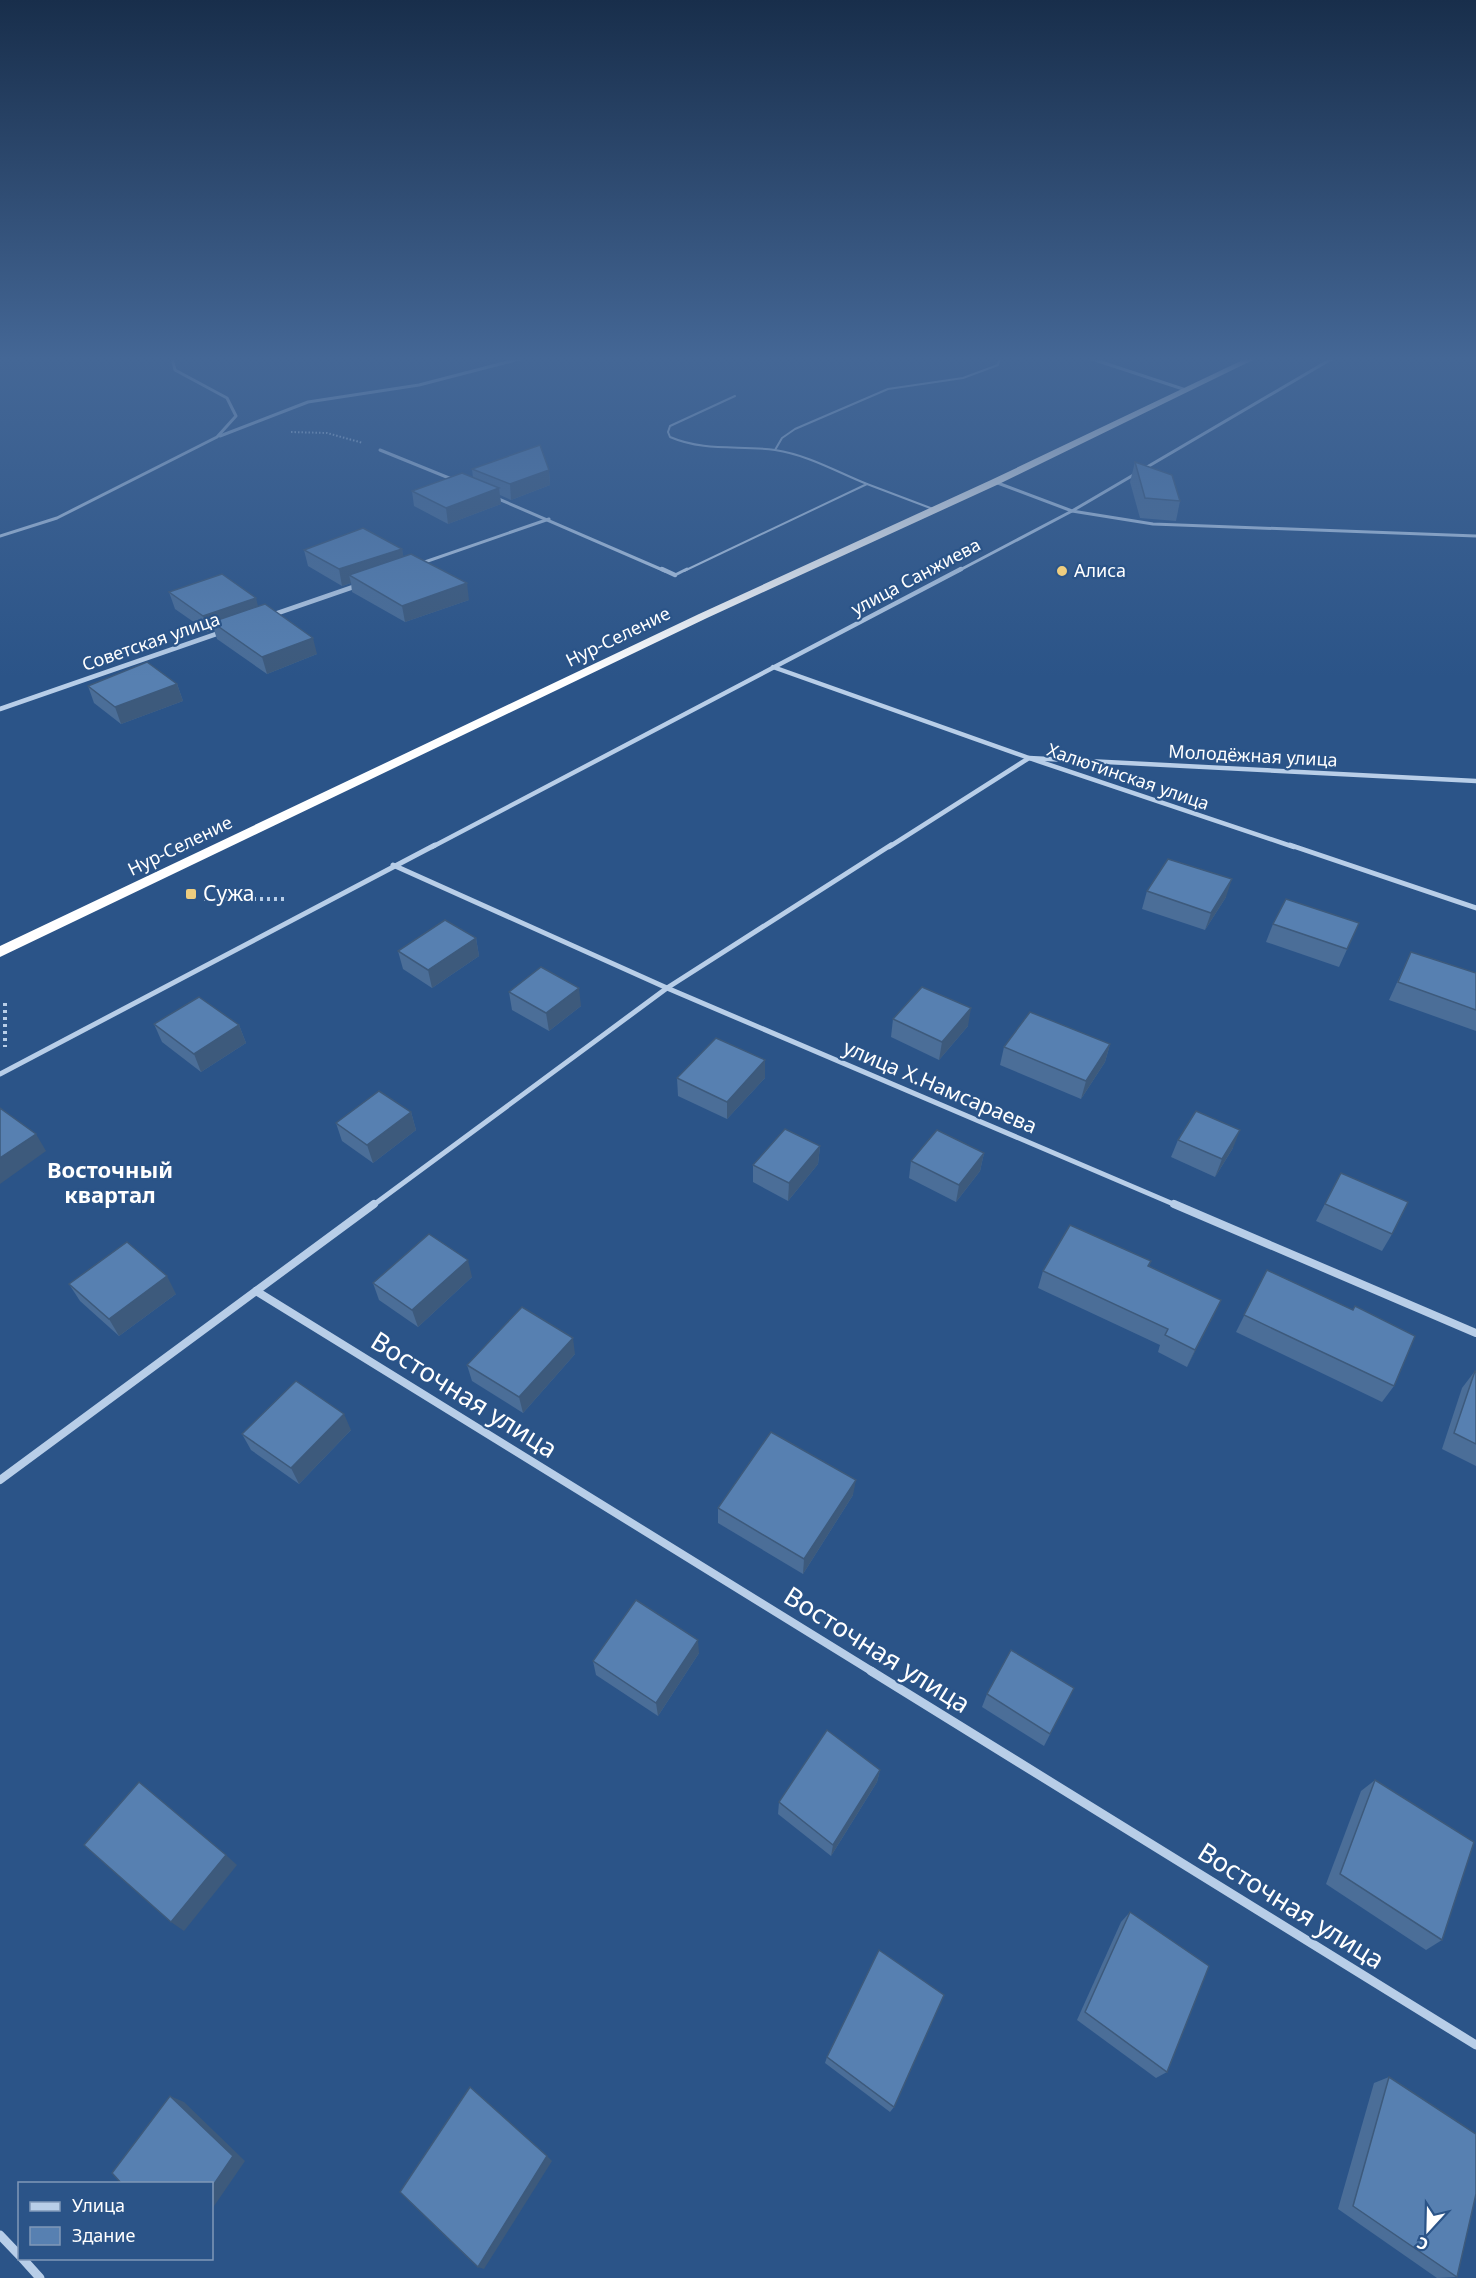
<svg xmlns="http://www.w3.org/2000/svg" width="1476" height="2278" font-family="'Noto Sans',sans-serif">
  <rect width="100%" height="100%" fill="#2b5488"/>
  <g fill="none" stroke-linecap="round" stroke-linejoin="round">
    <polyline stroke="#b8cee8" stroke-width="2" stroke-dasharray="1.5 2" stroke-linecap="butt" points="291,432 327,433 363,443"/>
    <g stroke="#b8cee8" stroke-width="4" stroke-dasharray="3 4" stroke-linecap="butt">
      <polyline points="204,899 284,899"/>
      <polyline points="5,1003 5,1047"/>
    </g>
    <g stroke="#b8cee8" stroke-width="2">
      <polyline points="775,450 782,438 795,429 888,389 963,378 998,365 1000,358"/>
      <polyline points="867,484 933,509"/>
      <path d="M684 571 867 484C837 472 808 455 775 450 739 445 705 452 670 437L668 432 670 426 735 396"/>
    </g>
    <polyline stroke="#b8cee8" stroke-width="3" points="675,575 687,569"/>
    <g stroke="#b8cee8" stroke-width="3">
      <polyline points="1089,358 1186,390"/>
      <polyline points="220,436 308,402 419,385 523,358"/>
      <polyline points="380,450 454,480"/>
      <polyline points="995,482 1072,511 1153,524 1476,536"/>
      <polyline points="494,497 665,571"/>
      <polyline points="0,536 57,518 217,437 236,416 227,398 175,370 172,358"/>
      <polyline points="419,564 549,519"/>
      <polyline points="958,571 1072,511 1333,358"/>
    </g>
    <g stroke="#b8cee8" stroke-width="4.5">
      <polyline points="662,569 675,575"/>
      <polyline points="272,615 359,585"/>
      <polyline points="773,667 1029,758 1294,847"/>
      <polyline points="0,709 222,632"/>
      <polyline points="432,847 961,569"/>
      <polyline points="889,847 1029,758 1476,781"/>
    </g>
    <g stroke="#b8cee8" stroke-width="5">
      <polyline points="1290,845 1476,908"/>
      <polyline points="393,865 667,988 1178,1206"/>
      <polyline points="0,1074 435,845"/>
      <polyline points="372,1206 667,988 891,845"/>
    </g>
    <g stroke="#b8cee8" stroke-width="8">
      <polyline points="1174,1204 1476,1333"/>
      <polyline points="256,1291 873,1672"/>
      <polyline points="0,1480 374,1204"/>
    </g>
    <g stroke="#b8cee8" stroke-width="9">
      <polyline points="871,1671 1476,2045"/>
      <polyline points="0,2235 20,2256"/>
      <polyline points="22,2258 40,2278"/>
    </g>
    <polygon fill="#fff" fill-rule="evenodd" points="1247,358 1257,358 999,484 707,618 0,957 0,946 699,614 991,480"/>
  </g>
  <g fill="#4b6e98">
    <polygon points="1135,462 1180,501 1176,521 1140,518 1130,482"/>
    <polygon points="472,469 549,470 550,485 511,500 500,495 501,504 448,524 414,506 412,491 473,478"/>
    <polygon points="402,549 403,557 469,600 405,622 352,592 351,583 342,586 308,566 304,550"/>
    <polygon points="169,592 258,606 317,654 267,674 217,639 214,630 208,632 175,609"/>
    <polygon points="177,684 183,701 121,724 94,703 88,686"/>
    <polygon points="1147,891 1226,897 1205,930 1142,909"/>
    <polygon points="1359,923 1339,967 1266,942 1273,924"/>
    <polygon points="476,938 479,956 432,988 403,969 398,951"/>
    <polygon points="1411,952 1476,973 1476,1031 1389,1000"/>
    <polygon points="509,992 581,1006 549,1031 512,1010"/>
    <polygon points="893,1019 968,1026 939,1060 891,1037"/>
    <polygon points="154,1024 239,1025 246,1043 201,1072 162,1042"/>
    <polygon points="1110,1044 1105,1062 1081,1099 1000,1065 1004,1047"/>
    <polygon points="677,1078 765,1078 727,1119 678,1096"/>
    <polygon points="411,1112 416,1130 373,1163 342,1141 336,1123"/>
    <polygon points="1178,1140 1233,1148 1215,1177 1171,1157"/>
    <polygon points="820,1146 818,1164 788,1201 753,1182 753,1165"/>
    <polygon points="984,1153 980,1171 956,1202 909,1178 911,1161"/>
    <polygon points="1341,1173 1392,1234 1382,1251 1316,1221"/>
    <polygon points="1151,1261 1149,1266 1221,1300 1187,1367 1158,1352 1160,1345 1038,1288 1043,1271"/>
    <polygon points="1267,1270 1394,1386 1382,1402 1236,1332"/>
    <polygon points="472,1277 418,1327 379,1300 373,1283"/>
    <polygon points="69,1284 176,1294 119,1336 80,1301"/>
    <polygon points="575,1354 523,1413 472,1381 467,1365"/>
    <polygon points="1475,1371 1476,1372 1476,1466 1442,1449 1462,1388"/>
    <polygon points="351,1430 299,1484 251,1450 242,1434"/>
    <polygon points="853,1495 803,1574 718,1523 718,1508"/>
    <polygon points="699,1653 658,1716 596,1675 593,1661"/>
    <polygon points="1074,1688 1044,1746 982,1707 987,1694"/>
    <polygon points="880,1770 877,1782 831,1856 778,1814 779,1802"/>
    <polygon points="1375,1780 1442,1940 1426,1950 1326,1884 1361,1791"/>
    <polygon points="1130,1912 1167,2072 1156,2078 1077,2020 1121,1922"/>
    <polygon points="827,2057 894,2107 890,2112 825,2063"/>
    <polygon points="1389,2077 1457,2277 1437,2278 1338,2209 1374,2083"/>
  </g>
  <g fill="#3d5a7c">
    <polygon points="549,470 550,485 511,500 510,484"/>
    <polygon points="499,488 501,504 448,524 446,508"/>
    <polygon points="402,549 405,565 349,575 351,583 342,586 339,569"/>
    <polygon points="467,583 469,600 405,622 402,606"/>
    <polygon points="256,598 260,614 212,622 214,630 208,632 203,616"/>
    <polygon points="313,638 317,654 267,674 262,657"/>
    <polygon points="177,684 183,701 121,724 115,707"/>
    <polygon points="1232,879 1226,897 1205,930 1211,913"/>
    <polygon points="476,938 479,956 432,988 428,970"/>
    <polygon points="579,988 581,1006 549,1031 546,1013"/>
    <polygon points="971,1008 968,1026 939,1060 942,1042"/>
    <polygon points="239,1025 246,1043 201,1072 194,1054"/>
    <polygon points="1110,1044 1105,1062 1081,1099 1086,1081"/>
    <polygon points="765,1060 765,1078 727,1119 727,1102"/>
    <polygon points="411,1112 416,1130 373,1163 367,1145"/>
    <polygon points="1240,1130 1233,1148 1215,1177 1222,1159"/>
    <polygon points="36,1134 46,1151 0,1184 0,1158"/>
    <polygon points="820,1146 818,1164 788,1201 789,1183"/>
    <polygon points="984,1153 980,1171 956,1202 959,1185"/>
    <polygon points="468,1260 472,1277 418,1327 412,1310"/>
    <polygon points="167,1276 176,1294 119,1336 109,1319"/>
    <polygon points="1221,1300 1213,1317 1187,1367 1195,1350"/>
    <polygon points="573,1338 575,1354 523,1413 519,1397"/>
    <polygon points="344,1414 351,1430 299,1484 291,1468"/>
    <polygon points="856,1480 853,1495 803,1574 804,1559"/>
    <polygon points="698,1640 699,1653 658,1716 656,1703"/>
    <polygon points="880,1770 877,1782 831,1856 833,1845"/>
    <polygon points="226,1855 237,1865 184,1931 171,1922"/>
    <polygon points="170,2096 184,2102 245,2161 212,2209 212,2187"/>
    <polygon points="547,2156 552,2161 484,2269 478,2267"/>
  </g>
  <g fill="#5780b1" stroke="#3d5a7c" stroke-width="1.5">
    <polygon points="540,445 549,470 510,484 472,469"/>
    <polygon points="1135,462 1172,475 1180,501 1145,498"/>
    <polygon points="462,473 499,488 446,508 412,491"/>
    <polygon points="363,528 402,549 339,569 304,550"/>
    <polygon points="411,554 467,583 402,606 349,575"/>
    <polygon points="222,574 256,598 203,616 169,592"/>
    <polygon points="265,604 313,638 262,657 212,622"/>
    <polygon points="147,662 177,684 115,707 88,686"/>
    <polygon points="1168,859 1232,879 1211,913 1147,891"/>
    <polygon points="1286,899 1359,923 1347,949 1273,924"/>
    <polygon points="445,920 476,938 428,970 398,951"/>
    <polygon points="1411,952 1476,973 1476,1010 1398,982"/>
    <polygon points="541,967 579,988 546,1013 509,992"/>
    <polygon points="922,987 971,1008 942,1042 893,1019"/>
    <polygon points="199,997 239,1025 194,1054 154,1024"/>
    <polygon points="1030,1012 1110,1044 1086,1081 1004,1047"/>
    <polygon points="716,1038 765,1060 727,1102 677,1078"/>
    <polygon points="379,1091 411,1112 367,1145 336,1123"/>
    <polygon points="0,1108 36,1134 0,1158"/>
    <polygon points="1196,1111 1240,1130 1222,1159 1178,1140"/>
    <polygon points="785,1129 820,1146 789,1183 753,1165"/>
    <polygon points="937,1130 984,1153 959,1185 911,1161"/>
    <polygon points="1341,1173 1408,1202 1392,1234 1325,1204"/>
    <polygon points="1070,1225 1151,1261 1148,1266 1221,1300 1195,1350 1165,1335 1168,1329 1043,1271"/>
    <polygon points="429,1234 468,1260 412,1310 373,1283"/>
    <polygon points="127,1242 167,1276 109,1319 69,1284"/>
    <polygon points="1267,1270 1353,1310 1355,1306 1415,1336 1394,1386 1244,1315"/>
    <polygon points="522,1307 573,1338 519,1397 467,1365"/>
    <polygon points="1475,1371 1476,1372 1476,1444 1454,1433"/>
    <polygon points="296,1381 344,1414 291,1468 242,1434"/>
    <polygon points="771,1432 856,1480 804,1559 718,1508"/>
    <polygon points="636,1600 698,1640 656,1703 593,1661"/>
    <polygon points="1011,1650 1074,1688 1050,1734 987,1694"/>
    <polygon points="827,1730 880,1770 833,1845 779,1802"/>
    <polygon points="1375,1780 1474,1842 1442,1940 1340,1874"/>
    <polygon points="139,1782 226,1855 171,1922 84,1845"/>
    <polygon points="1130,1912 1209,1966 1167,2072 1085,2012"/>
    <polygon points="879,1950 944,1995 894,2107 827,2057"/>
    <polygon points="1389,2077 1476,2134 1476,2194 1457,2277 1353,2206"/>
    <polygon points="470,2087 547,2156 478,2267 400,2192"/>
    <polygon points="170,2096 233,2156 212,2187 212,2184 122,2184 112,2173"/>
  </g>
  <linearGradient id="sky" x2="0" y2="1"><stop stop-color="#182e4b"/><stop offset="0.53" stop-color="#446796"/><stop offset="1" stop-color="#446796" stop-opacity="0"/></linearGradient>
  <rect width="1476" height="677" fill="url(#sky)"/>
  <g fill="#eecd7f" stroke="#2b5488" stroke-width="2">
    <circle cx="1062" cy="571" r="6"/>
    <rect x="185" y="888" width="12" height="12" rx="3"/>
  </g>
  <g text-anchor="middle" stroke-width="4.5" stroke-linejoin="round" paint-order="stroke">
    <g font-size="18" fill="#fff" stroke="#2b5488" text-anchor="start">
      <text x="1074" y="577">Алиса</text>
    </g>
    <g font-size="18" fill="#fff" stroke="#2b5488">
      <text transform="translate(916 577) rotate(-28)" y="6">улица Санжиева</text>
      <text transform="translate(618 637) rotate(-26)" y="6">Нур-Селение</text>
      <text transform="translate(151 642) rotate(-19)" y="6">Советская улица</text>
      <text transform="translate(1253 756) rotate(3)" y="6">Молодёжная улица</text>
      <text transform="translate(1128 777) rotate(19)" y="6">Халютинская улица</text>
      <text transform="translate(180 846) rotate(-26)" y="6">Нур-Селение</text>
    </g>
    <g font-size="21" fill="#fff" stroke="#2b5488" text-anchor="start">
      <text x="203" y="901">Сужа</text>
    </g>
    <g font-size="21" fill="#fff" stroke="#2b5488">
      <text transform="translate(940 1087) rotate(23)" y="7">улица Х.Намсараева</text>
    </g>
    <g font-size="22" font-weight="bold" fill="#fff" stroke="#2b5488">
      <text x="110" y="1178">Восточный<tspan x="110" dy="25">квартал</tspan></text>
    </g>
    <g font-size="26" fill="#fff" stroke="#2b5488">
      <text transform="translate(464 1395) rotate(32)" y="9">Восточная улица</text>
      <text transform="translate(877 1650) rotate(32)" y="9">Восточная улица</text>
      <text transform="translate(1291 1906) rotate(32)" y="9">Восточная улица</text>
    </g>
  </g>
  <rect x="18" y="2182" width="195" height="78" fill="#2b5488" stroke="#8098b8" stroke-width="1.5"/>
  <rect x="30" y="2202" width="30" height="9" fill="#b8cee8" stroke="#8098b8" stroke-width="1.5"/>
  <text x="72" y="2212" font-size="18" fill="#ffffff">Улица</text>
  <rect x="30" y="2227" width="30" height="18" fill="#5780b1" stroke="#8098b8" stroke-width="1.5"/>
  <text x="72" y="2242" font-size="18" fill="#ffffff">Здание</text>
  <g transform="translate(1428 2230) rotate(202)" stroke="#2b5488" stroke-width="4.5" paint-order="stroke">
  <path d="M0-4.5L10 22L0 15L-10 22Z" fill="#ffffff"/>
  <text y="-9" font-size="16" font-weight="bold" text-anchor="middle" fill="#ffffff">С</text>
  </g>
</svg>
